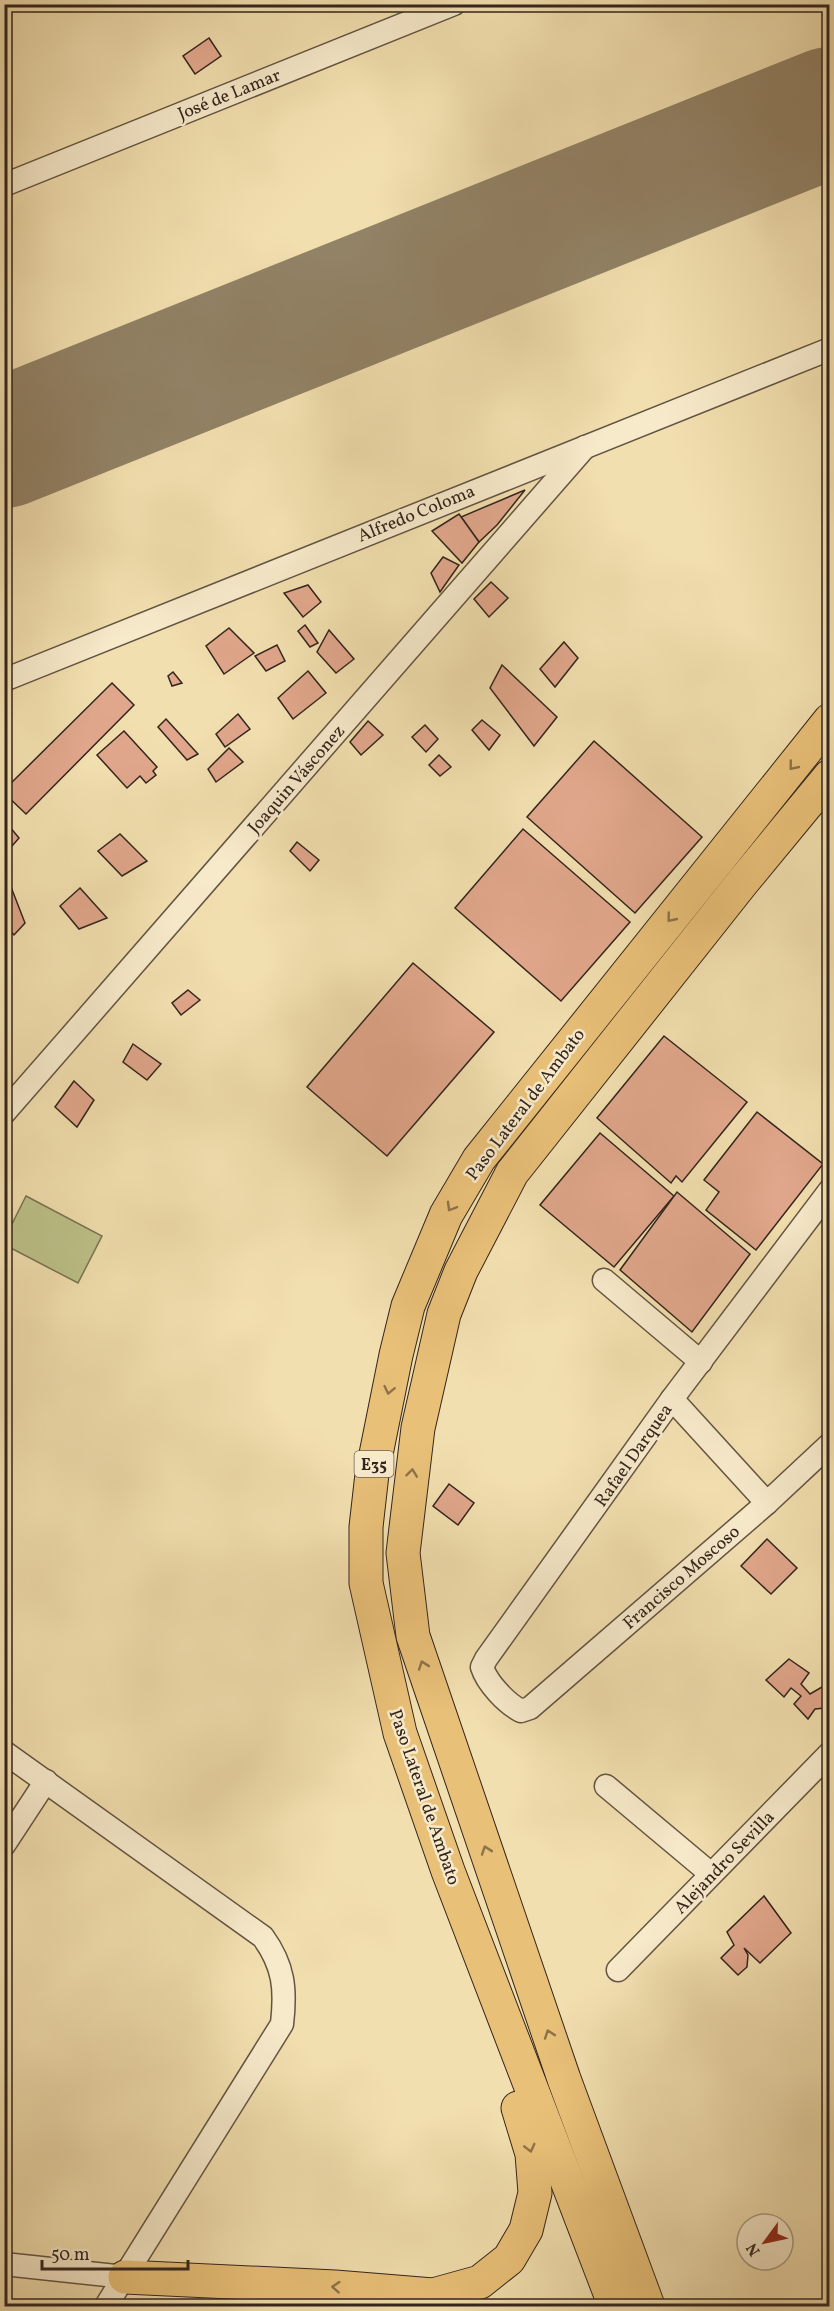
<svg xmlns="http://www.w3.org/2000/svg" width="834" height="2311" font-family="Vollkorn,serif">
  <rect width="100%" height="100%" fill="#f2dfaf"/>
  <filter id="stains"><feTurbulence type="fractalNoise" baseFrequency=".00333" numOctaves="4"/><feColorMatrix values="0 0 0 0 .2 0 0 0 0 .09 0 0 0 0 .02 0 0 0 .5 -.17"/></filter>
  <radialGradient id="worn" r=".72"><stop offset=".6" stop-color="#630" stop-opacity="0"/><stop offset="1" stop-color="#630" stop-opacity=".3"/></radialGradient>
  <polygon fill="#bdc189" stroke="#787353" stroke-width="1.5" points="26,1196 102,1236 78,1283 5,1245 5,1238"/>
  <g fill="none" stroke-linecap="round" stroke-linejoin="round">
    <polyline stroke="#928266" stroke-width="130" points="4,443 830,112"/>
  </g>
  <g fill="#e1a78c" stroke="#33251d" stroke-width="1.5">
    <polygon points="209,38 221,56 195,74 183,56"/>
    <polygon points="525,490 497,525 479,542 461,517"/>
    <polygon points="459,514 479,542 462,563 432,531"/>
    <polygon points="443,557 459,565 440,592 431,573"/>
    <polygon points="491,582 508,598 489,617 474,599"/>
    <polygon points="308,585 321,602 303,617 284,593"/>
    <polygon points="305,625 318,643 310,647 298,631"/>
    <polygon points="229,628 254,653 224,674 206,646"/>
    <polygon points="329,630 354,659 336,673 317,652"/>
    <polygon points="564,642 578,658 555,687 540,669"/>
    <polygon points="277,645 285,661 266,671 255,656"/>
    <polygon points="502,665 557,717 534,746 490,688"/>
    <polygon points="308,671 326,693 293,719 278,698"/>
    <polygon points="173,672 182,683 172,686 168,676"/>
    <polygon points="112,683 134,705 26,814 4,793 4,790"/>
    <polygon points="238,714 250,729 225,747 216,734"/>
    <polygon points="166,719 198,754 187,760 158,727"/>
    <polygon points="482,720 500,735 489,750 472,730"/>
    <polygon points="368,721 383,735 361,755 350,742"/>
    <polygon points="425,725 438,739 426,752 412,737"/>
    <polygon points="124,731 157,767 153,771 156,775 146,783 140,776 127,788 97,755"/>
    <polygon points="594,741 702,837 635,913 527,817"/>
    <polygon points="229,748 243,762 216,782 208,769"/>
    <polygon points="439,755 451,767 440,776 429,765"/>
    <polygon points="4,820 19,838 5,854 4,854"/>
    <polygon points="523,829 630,922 561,1001 455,908"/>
    <polygon points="120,834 147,861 122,876 98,851"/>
    <polygon points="297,842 319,860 310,871 290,851"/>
    <polygon points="11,887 25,923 14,935 4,924 4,892"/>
    <polygon points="80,888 107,918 79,929 60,906"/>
    <polygon points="413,963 494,1032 387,1156 307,1087"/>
    <polygon points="188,990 200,1000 181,1015 172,1003"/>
    <polygon points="664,1036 747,1102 682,1182 676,1176 671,1183 597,1118"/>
    <polygon points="133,1044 161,1064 147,1080 123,1062"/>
    <polygon points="74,1081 94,1100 77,1127 55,1107"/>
    <polygon points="757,1112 823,1164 756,1250 706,1210 719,1192 704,1180"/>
    <polygon points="600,1133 674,1196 614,1267 540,1205"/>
    <polygon points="677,1192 750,1254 692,1332 620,1270"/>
    <polygon points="449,1484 474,1503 458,1525 433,1506"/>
    <polygon points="767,1539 797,1568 771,1594 741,1566"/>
    <polygon points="789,1659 809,1673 801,1684 810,1694 822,1687 830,1695 830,1702 825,1708 815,1709 808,1719 794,1704 801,1696 791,1688 784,1697 766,1680"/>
    <polygon points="764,1896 791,1933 760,1963 744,1948 748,1955 747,1967 738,1975 721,1958 734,1945 727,1932"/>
  </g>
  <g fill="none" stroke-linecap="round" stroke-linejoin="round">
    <g stroke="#635442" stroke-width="25">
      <g id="minor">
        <polyline points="4,185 454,4"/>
        <polyline points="4,680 830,349"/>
        <polyline points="4,1113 585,447"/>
        <path d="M830 1190 672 1399 486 1659 482 1667C487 1683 506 1703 521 1711L530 1708 767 1503 830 1444"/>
        <polyline points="604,1280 701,1362"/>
        <polyline points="672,1399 767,1503"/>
        <path d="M4 1752 263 1937C284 1966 286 1989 282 2024L106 2306"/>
        <polyline points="606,1786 711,1874"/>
        <polyline points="4,1845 46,1781"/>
        <polyline points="618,1970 830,1753"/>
        <polyline points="4,2264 125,2277"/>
      </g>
    </g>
    <g stroke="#33251d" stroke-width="35">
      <g id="highway">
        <polyline points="125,2277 335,2287 433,2295 480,2282 509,2259 526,2230 535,2193 532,2154 518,2108"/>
        <polyline points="615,2306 448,1871 400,1733 366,1583 366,1527 372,1474 396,1355 408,1306 446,1215 479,1159 830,720"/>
        <polyline points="648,2306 564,2079 413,1636 403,1553 418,1428 444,1314 461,1271 512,1173 741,884 830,776"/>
      </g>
    </g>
    <use href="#minor" stroke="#f7eacb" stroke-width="22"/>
    <use href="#highway" stroke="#e9c078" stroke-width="33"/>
  </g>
  <defs><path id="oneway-chevron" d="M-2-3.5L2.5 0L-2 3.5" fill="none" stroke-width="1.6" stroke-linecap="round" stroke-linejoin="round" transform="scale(1.5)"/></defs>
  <g stroke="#8e724a">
    <use href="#oneway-chevron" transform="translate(793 766) rotate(129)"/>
    <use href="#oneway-chevron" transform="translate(671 918) rotate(129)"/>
    <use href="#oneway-chevron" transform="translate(451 1207) rotate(120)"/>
    <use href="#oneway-chevron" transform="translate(389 1390) rotate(102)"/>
    <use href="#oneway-chevron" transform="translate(412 1473) rotate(-83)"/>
    <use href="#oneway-chevron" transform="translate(423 1665) rotate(-109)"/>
    <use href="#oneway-chevron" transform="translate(486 1850) rotate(-109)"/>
    <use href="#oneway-chevron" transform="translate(549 2034) rotate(-109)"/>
    <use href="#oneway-chevron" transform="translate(530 2148) rotate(76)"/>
    <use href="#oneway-chevron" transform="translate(336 2287) rotate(-176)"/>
  </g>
  <g text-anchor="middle" stroke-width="5" stroke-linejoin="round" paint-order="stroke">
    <rect fill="#f7eacb" stroke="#6e6051" stroke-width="1.5" x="354.5" y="1451" width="39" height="26" rx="4.5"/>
    <g font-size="16" font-weight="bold" fill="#33251d">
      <text x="374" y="1470">E35</text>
    </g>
    <g font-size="18" fill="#33251d" stroke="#f7eacb">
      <text transform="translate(229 94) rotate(-22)" y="6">José de Lamar</text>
      <text transform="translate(416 513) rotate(-22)" y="6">Alfredo Coloma</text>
      <text transform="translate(296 779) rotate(-49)" y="6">Joaquin Vásconez</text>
      <text transform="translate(525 1104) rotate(-53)" y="6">Paso Lateral de Ambato</text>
      <text transform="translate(633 1455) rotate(-55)" y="6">Rafael Darquea</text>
      <text transform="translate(681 1577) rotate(-41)" y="6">Francisco Moscoso</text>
      <text transform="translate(425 1797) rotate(71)" y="6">Paso Lateral de Ambato</text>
      <text transform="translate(724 1862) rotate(-46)" y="6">Alejandro Sevilla</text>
    </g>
  </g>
  <rect width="834" height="2311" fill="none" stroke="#f2dfaf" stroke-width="24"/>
  <rect x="6" y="6" width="822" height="2299" fill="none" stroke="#33251d" stroke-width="3"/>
  <rect x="12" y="12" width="810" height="2287" fill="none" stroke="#33251d" stroke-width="1.5"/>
  <g transform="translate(765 2242) rotate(237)"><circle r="28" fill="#f7eacb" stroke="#a99b85" stroke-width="1.5"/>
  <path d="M0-4.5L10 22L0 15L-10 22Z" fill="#8f2418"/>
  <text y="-9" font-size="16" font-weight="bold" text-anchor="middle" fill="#33251d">N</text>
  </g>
  <path d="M42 2260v9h146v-9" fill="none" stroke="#33251d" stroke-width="3"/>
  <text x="51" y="2260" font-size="18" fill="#33251d" stroke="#f7eacb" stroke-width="4.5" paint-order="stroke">50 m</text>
  <rect width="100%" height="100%" filter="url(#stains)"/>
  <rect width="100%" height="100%" fill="url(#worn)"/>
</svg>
